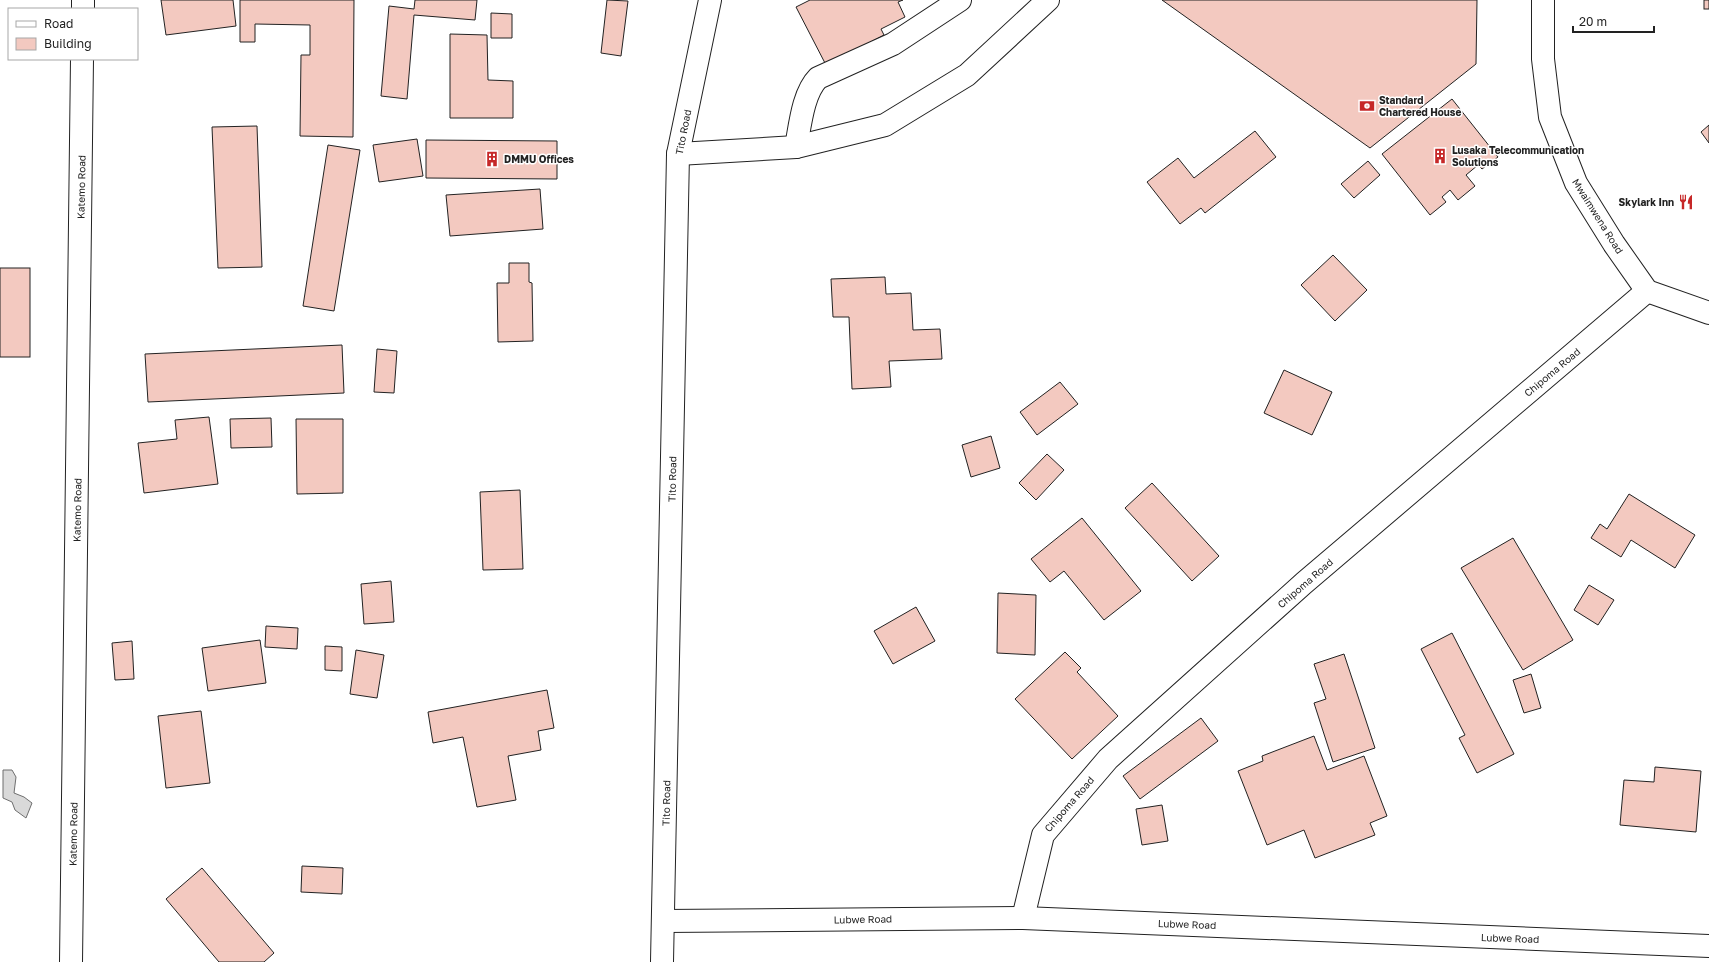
<svg xmlns="http://www.w3.org/2000/svg" width="1709" height="962" font-family="'Golos Text',sans-serif">
  <rect width="100%" height="100%" fill="#fff"/>
  <polygon fill="#d9d9d9" stroke="#6f6f6f" points="3,770 12,770 16,777 14,793 24,797 32,803 26,818 15,810 12,802 3,798"/>
  <g fill="#f3c9c0" stroke="#222">
    <polygon points="161,0 233,0 236,26 166,35"/>
    <polygon points="240,0 354,0 353,137 300,136 301,55 310,55 310,25 255,24 255,42 240,42"/>
    <polygon points="415,0 477,0 475,20 414,15 407,99 381,96 389,6 414,9"/>
    <polygon points="607,0 628,1 621,56 601,53"/>
    <polygon points="810,0 903,0 898,2 905,17 881,29 884,35 826,65 796,7"/>
    <polygon points="1162,0 1477,0 1476,64 1370,148"/>
    <rect x="1704" y="0" width="5" height="9"/>
    <polygon points="491,13 512,14 512,38 491,38"/>
    <polygon points="450,34 487,35 488,80 513,81 513,118 450,118"/>
    <polygon points="1452,99 1498,157 1482,169 1478,165 1466,175 1475,186 1458,200 1450,190 1442,197 1446,202 1430,215 1382,154"/>
    <polygon points="1709,125 1709,143 1701,132"/>
    <polygon points="257,126 262,267 218,268 212,127"/>
    <polygon points="1255,131 1276,157 1205,213 1201,208 1180,224 1147,182 1178,158 1194,178"/>
    <polygon points="417,139 423,176 379,182 373,145"/>
    <polygon points="426,140 557,141 557,179 426,178"/>
    <polygon points="328,145 360,150 334,311 303,306"/>
    <polygon points="1368,161 1380,175 1354,198 1341,184"/>
    <polygon points="540,189 543,229 450,236 446,195"/>
    <polygon points="1333,255 1367,290 1335,321 1301,285"/>
    <polygon points="509,263 529,263 529,282 532,283 533,341 498,342 497,283 509,283"/>
    <rect x="0" y="268" width="30" height="89"/>
    <polygon points="885,277 886,294 911,293 913,330 940,329 942,359 889,361 891,387 852,389 849,317 833,317 831,279"/>
    <polygon points="342,345 344,393 148,402 145,354"/>
    <polygon points="377,349 397,351 394,393 374,392"/>
    <polygon points="1284,370 1332,392 1312,435 1264,413"/>
    <polygon points="1060,382 1078,404 1037,435 1020,412"/>
    <polygon points="209,417 218,484 144,493 138,443 177,439 175,420"/>
    <polygon points="271,418 272,447 231,448 230,419"/>
    <polygon points="296,419 343,419 343,493 297,494"/>
    <polygon points="991,436 1000,468 971,477 962,445"/>
    <polygon points="1047,454 1064,470 1036,500 1019,483"/>
    <polygon points="1152,483 1219,556 1192,581 1125,508"/>
    <polygon points="520,490 523,569 483,570 480,492"/>
    <polygon points="1629,494 1695,535 1675,568 1631,540 1621,557 1591,538 1600,524 1607,529"/>
    <polygon points="1082,518 1141,591 1104,620 1064,571 1050,582 1031,559"/>
    <polygon points="1513,538 1573,640 1523,670 1461,568"/>
    <polygon points="391,581 394,622 364,624 361,584"/>
    <polygon points="1589,585 1614,600 1598,625 1574,610"/>
    <polygon points="998,593 1036,595 1035,655 997,653"/>
    <polygon points="916,607 935,641 893,664 874,631"/>
    <polygon points="266,626 298,628 297,649 265,647"/>
    <polygon points="1452,633 1514,754 1477,773 1459,738 1465,735 1421,649"/>
    <polygon points="260,640 266,683 208,691 202,648"/>
    <polygon points="132,641 134,679 115,680 112,643"/>
    <polygon points="325,646 342,647 342,671 325,670"/>
    <polygon points="356,650 384,655 377,698 350,694"/>
    <polygon points="1065,652 1081,668 1077,672 1118,716 1072,759 1015,699"/>
    <polygon points="1344,654 1375,748 1333,762 1314,703 1326,699 1314,664"/>
    <polygon points="1531,674 1541,708 1524,713 1513,680"/>
    <polygon points="547,690 554,728 538,731 541,750 508,756 516,800 477,807 463,737 433,743 428,712"/>
    <polygon points="201,711 210,783 166,788 158,716"/>
    <polygon points="1201,718 1218,741 1140,799 1123,776"/>
    <polygon points="1314,736 1327,770 1364,756 1387,816 1370,823 1375,835 1315,858 1304,830 1267,845 1238,771 1263,761 1262,756"/>
    <polygon points="1655,767 1701,771 1696,832 1620,825 1624,780 1654,782"/>
    <polygon points="1162,805 1168,841 1142,845 1136,809"/>
    <polygon points="302,866 343,868 342,894 301,892"/>
    <polygon points="202,868 274,953 264,962 219,962 166,899"/>
  </g>
  <g fill="none" stroke-linecap="round" stroke-linejoin="round">
    <g stroke="#222" stroke-width="24">
      <g id="minor">
        <polyline points="1543,0 1543,59 1550,117 1576,183 1614,244 1647,291 1709,313"/>
        <polyline points="83,9 83,0"/>
        <path d="M796 147C800 126 803 93 818 78L893 44 960 0"/>
        <polyline points="678,154 796,147 885,125 967,75 1048,0"/>
        <polyline points="1023,918 1043,835 1108,759 1304,583 1647,291"/>
        <polyline points="664,921 1023,918 1709,946"/>
        <polyline points="71,962 82,59"/>
      </g>
    </g>
    <g stroke="#222" stroke-width="24">
      <polyline id="major" points="662,962 678,154 710,0"/>
    </g>
    <use href="#minor" stroke="#fff" stroke-width="22"/>
    <use href="#major" stroke="#fff" stroke-width="22"/>
  </g>
  <defs>
    <g id="bank-bare" transform="scale(1.2)"><path d="M-6-4H6V4H-6ZM0-2.3a2.3 2.3 0 1 0 0 4.6a2.3 2.3 0 1 0 0-4.6Z" fill="#c62828" stroke="#fff" stroke-width="2.5" paint-order="stroke"/></g>
    <g id="building-bare" transform="scale(1.2)"><path d="M-4-6H4V6H1V3H-1V6H-4ZM-2.5-4.3h1.7v1.8h-1.7ZM.8-4.3h1.7v1.8H.8ZM-2.5-1h1.7V.8h-1.7ZM.8-1h1.7V.8H.8Z" fill="#c62828" stroke="#fff" stroke-width="2.5" paint-order="stroke"/></g>
    <g id="restaurant-bare" transform="scale(1.2)"><path d="M-5-6h1v4h1v-4h1v4h1v-4h1v5L-1.5 .5V6h-2V.5L-5-1ZM5-6V6H3V1.5H1.5Q1.5-4 5-6Z" fill="#c62828" stroke="#fff" stroke-width="2.5" paint-order="stroke"/></g>
  </defs>
  <g fill-rule="evenodd">
    <use href="#bank-bare" x="1367" y="106"/>
    <use href="#building-bare" x="1440" y="156"/>
    <use href="#building-bare" x="492" y="159"/>
    <use href="#restaurant-bare" x="1686" y="202"/>
  </g>
  <g text-anchor="middle" stroke-width="3" stroke-linejoin="round" paint-order="stroke">
    <g font-size="10" font-weight="bold" fill="#222" stroke="#fff" text-anchor="start">
      <text x="1379" y="104">Standard<tspan x="1379" dy="12">Chartered House</tspan></text>
      <text x="1452" y="154">Lusaka Telecommunication<tspan x="1452" dy="12">Solutions</tspan></text>
      <text x="504" y="163">DMMU Offices</text>
      <text x="1674" y="206" text-anchor="end">Skylark Inn</text>
    </g>
    <g font-size="10" fill="#222" stroke="#fff">
      <text transform="translate(683 132) rotate(-79)" y="4">Tito Road</text>
      <text transform="translate(81 187) rotate(-89)" y="4">Katemo Road</text>
      <text transform="translate(1598 216) rotate(58)" y="4">Mwaimwena Road</text>
      <text transform="translate(1552 372) rotate(-40)" y="4">Chipoma Road</text>
      <text transform="translate(672 479) rotate(-89)" y="4">Tito Road</text>
      <text transform="translate(77 510) rotate(-89)" y="4">Katemo Road</text>
      <text transform="translate(1305 583) rotate(-41)" y="4">Chipoma Road</text>
      <text transform="translate(666 803) rotate(-89)" y="4">Tito Road</text>
      <text transform="translate(1069 804) rotate(-49)" y="4">Chipoma Road</text>
      <text transform="translate(73 834) rotate(-89)" y="4">Katemo Road</text>
      <text transform="translate(863 919) rotate(-1)" y="4">Lubwe Road</text>
      <text transform="translate(1187 924) rotate(2)" y="4">Lubwe Road</text>
      <text transform="translate(1510 938) rotate(2)" y="4">Lubwe Road</text>
    </g>
  </g>
  <rect x="8" y="8" width="130" height="52" fill="#ffffff" stroke="#a7a7a7"/>
  <rect x="16" y="21" width="20" height="6" fill="#ffffff" stroke="#a7a7a7"/>
  <text x="44" y="28" font-size="12" fill="#222222">Road</text>
  <rect x="16" y="38" width="20" height="12" fill="#f3c9c0" stroke="#a7a7a7"/>
  <text x="44" y="48" font-size="12" fill="#222222">Building</text>
  <path d="M1573 26v6h81v-6" fill="none" stroke="#222222" stroke-width="2"/>
  <text x="1579" y="26" font-size="12" fill="#222222" stroke="#ffffff" stroke-width="3" paint-order="stroke">20 m</text>
</svg>
